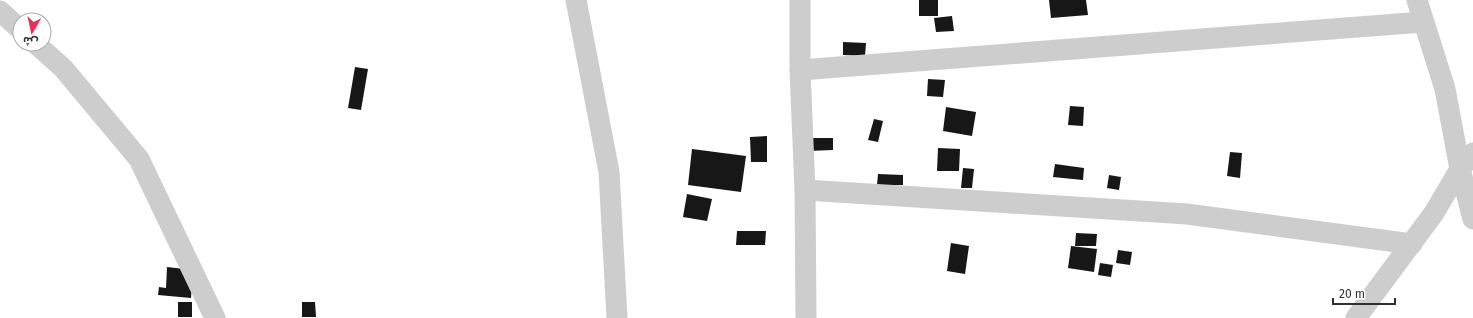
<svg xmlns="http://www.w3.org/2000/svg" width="1473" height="318" font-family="'Fira Sans','Noto Sans Arabic',sans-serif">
  <rect width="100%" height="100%" fill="#fff"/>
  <g fill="#171717">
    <rect x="919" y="0" width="19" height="16"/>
    <polygon points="1049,0 1086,0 1088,15 1051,18"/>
    <polygon points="952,16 954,31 936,32 934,18"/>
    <polygon points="843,42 866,43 865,56 843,55"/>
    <polygon points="355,67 368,69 361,110 348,108"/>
    <polygon points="928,79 945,80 943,97 927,96"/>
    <polygon points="1070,106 1084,107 1083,126 1068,125"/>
    <polygon points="946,107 976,112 972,136 943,131"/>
    <polygon points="874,119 883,121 878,142 868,140"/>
    <polygon points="767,136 767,162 751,162 750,137"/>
    <polygon points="808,138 833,138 833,150 808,151"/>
    <polygon points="938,148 960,149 959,171 937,171"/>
    <polygon points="692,149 746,156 741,192 688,185"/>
    <polygon points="1230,152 1242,153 1240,178 1227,176"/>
    <polygon points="1055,164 1084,168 1083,180 1053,177"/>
    <polygon points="963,168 974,169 972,188 961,188"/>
    <polygon points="878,174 903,175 903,185 877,185"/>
    <polygon points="1109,175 1121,177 1119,190 1107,188"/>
    <polygon points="687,194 712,199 707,221 683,217"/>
    <polygon points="737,231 766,231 765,245 736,245"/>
    <polygon points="1076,233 1097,234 1096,246 1075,246"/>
    <polygon points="951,243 969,246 965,274 947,271"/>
    <polygon points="1071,246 1097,249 1094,272 1068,268"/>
    <polygon points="1118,250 1132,252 1130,265 1116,263"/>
    <polygon points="1100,263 1113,265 1111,277 1098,275"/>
    <polygon points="167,267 193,270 191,298 158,295 159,287 166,288"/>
    <rect x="178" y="302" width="14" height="15"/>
    <polygon points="302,302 315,302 316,317 302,317"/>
  </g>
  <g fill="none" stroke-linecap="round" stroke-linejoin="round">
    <g stroke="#cdcdcd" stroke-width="21">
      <polyline points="576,0 609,172 617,318"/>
      <polyline points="800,0 800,70 805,190 806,318"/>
      <polyline points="1417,0 1445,89 1460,169 1473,219"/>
      <polyline points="0,11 20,29"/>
      <polyline points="36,44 63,68 139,159 215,318"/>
      <polyline points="800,70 1423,22"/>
      <polyline points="805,190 1187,214 1412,244"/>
      <polyline points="1356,318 1434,213 1460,169 1473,153"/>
    </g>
  </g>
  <g transform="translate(32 32) rotate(189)"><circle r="19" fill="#ffffff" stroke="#acacac"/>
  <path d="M0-3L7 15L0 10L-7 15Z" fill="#ed2c58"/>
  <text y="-6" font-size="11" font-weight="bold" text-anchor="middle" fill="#303030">ش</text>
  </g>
  <path d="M1333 298v6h62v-6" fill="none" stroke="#303030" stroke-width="2"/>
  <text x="1339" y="298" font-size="12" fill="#303030" stroke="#ffffff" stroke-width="3" paint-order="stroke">20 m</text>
</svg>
